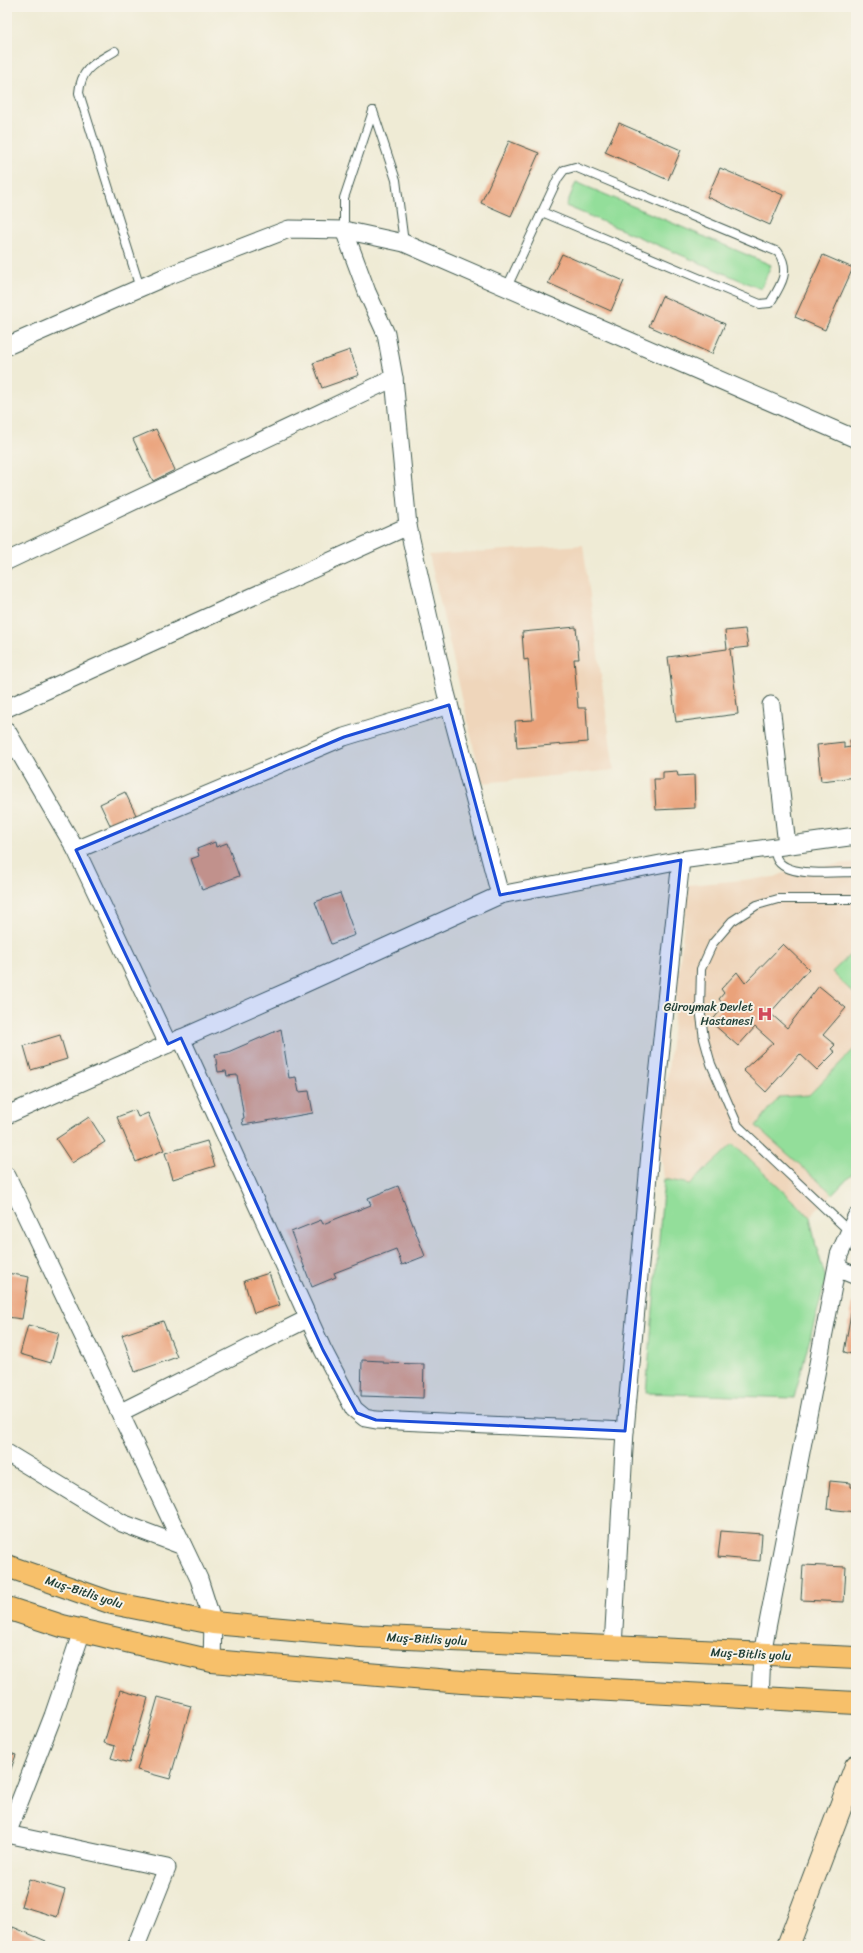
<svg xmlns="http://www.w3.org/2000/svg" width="863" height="1953" font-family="Sriracha,sans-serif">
  <rect width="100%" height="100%" fill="#f7f3e8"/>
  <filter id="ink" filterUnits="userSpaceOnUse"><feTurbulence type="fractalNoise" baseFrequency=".025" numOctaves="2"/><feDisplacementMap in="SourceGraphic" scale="8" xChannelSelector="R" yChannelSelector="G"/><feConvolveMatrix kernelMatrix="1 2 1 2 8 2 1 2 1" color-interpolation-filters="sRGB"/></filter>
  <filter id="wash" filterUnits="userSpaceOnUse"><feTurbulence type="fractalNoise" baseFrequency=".012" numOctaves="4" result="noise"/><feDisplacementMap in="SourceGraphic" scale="16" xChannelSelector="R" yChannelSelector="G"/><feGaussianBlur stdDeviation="0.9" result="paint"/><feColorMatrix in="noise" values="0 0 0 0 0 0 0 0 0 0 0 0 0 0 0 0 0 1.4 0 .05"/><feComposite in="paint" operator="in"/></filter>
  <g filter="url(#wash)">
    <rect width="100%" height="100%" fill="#efebd5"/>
    <g fill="#efd6bb">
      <polygon points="583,545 614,770 482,783 429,555"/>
      <polygon points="856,862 856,1170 810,1217 733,1144 690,1184 664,1179 660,1145 688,885 775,877 791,870"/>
    </g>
    <g fill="#93de9a" stroke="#598e67">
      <polygon points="576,182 771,265 761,289 566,206"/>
      <polygon points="856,949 856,994 855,995 832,972"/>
      <polygon points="856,1047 856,1170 833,1194 756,1126 779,1097 809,1095"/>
      <polygon points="733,1144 810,1217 816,1246 826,1279 794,1398 646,1393 664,1179 690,1184"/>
    </g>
    <g id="blocks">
      <g fill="#eaa27a">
        <polygon points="619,123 681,150 668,180 605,152"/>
        <polygon points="509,141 539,153 511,216 481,203"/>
        <polygon points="720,168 783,195 770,225 707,197"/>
        <polygon points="562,254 624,281 611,311 548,283"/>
        <polygon points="823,255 853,268 825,330 795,317"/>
        <polygon points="662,296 725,324 712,354 649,326"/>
        <polygon points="350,350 359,375 322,388 313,363"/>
        <polygon points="156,429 175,470 153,481 133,439"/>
        <polygon points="576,627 579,659 574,659 578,708 586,708 588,742 517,748 515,721 533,720 528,659 524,660 522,632"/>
        <polygon points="745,629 748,647 730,649 738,714 676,722 668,657 727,649 725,631"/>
        <polygon points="856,739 856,777 821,781 817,745 844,742 844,748 851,747 850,740"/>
        <polygon points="677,771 678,776 694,775 695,808 656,810 654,779 663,779 663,772"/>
        <polygon points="125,792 136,815 111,827 100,804"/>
        <polygon points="215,842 216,847 227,843 239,876 202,890 191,859 199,856 197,849"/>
        <polygon points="340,893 355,935 331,944 315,902"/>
        <polygon points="783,944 809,969 770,1013 787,1028 819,986 846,1008 823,1035 835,1045 831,1049 835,1052 817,1070 800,1054 766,1092 743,1070 773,1043 755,1027 738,1046 711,1022 724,1006 719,999 724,993 721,989 737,972 745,983"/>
        <polygon points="281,1029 289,1078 296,1077 299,1092 309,1091 313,1113 243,1125 242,1119 244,1118 237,1075 227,1076 226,1071 218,1072 215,1054 228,1052"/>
        <polygon points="60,1035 67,1059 31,1070 24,1046"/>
        <polygon points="135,1110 138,1117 148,1113 164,1150 136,1162 117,1117"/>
        <polygon points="89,1117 105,1142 72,1163 56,1139"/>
        <polygon points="207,1141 215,1166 173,1179 165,1153"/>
        <polygon points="398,1186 425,1256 402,1265 396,1249 334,1273 336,1277 312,1287 291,1232 321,1220 323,1224 371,1205 368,1198"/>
        <polygon points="7,1273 29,1277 22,1319 7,1317"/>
        <polygon points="269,1273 280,1305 254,1313 244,1281"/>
        <polygon points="853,1302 856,1302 856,1355 844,1352"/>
        <polygon points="163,1321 177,1357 135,1372 122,1335"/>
        <polygon points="28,1325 59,1333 51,1363 20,1354"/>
        <polygon points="362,1360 383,1361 383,1363 424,1364 423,1398 361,1396"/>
        <polygon points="830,1481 851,1483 851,1487 856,1488 856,1512 827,1509"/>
        <polygon points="721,1531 762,1534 760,1561 718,1557"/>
        <polygon points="803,1565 846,1567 844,1602 801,1600"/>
        <polygon points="120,1690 148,1698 129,1763 111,1758 115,1746 104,1743"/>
        <polygon points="158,1697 191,1706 170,1779 137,1770"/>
        <polygon points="7,1752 16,1755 7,1780"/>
        <polygon points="29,1879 65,1890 57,1917 21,1906"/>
        <polygon points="13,1927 46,1941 44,1946 7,1946"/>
      </g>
    </g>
  </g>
  <g filter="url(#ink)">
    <use href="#blocks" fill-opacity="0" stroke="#3e574c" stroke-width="1"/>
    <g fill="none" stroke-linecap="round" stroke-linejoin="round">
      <g stroke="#3e574c" stroke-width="10">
        <g id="lane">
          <path d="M115 51C95 63 81 68 79 93L140 288"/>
          <polyline points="373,111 396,180 404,243"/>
          <polyline points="344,230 344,198 373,111"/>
          <path d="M507 287 558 178 564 170 575 167 778 252C791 271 781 285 770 303L760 304 542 212"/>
          <path d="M775 847C775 851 775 856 777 859 786 878 837 872 856 872"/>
          <polyline points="850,1232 738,1126 711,1064 704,1039 700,1008 701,969 713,943 732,921 757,905 778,899 856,899"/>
        </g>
      </g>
      <g stroke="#3e574c" stroke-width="19">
        <g id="street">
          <polyline points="7,346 165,277 289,229 344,230 404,243 856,439"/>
          <polyline points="7,561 394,378"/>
          <polyline points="771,705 787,845"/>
          <polyline points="7,708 408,526"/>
          <polyline points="7,731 76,850 168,1044"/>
          <polyline points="76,850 344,737 449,705"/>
          <polyline points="500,895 681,860 856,836"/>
          <polyline points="181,1038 323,1350 354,1409 365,1418 376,1420 625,1431"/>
          <polyline points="7,1115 293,989 500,895 446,693 408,526 394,378 386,334 367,292 344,230"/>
          <polyline points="7,1176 199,1579 213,1623 212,1661"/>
          <polyline points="837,1268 856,1276"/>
          <polyline points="121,1412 309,1318"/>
          <polyline points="7,1453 122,1523 183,1546"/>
          <polyline points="613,1647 625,1431 651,1142 681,860"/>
          <polyline points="760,1698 762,1654 839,1255 856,1217"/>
          <polyline points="7,1834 167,1868 136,1946"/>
          <polyline points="7,1834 53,1716 82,1631"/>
        </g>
      </g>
      <g stroke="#3e574c" stroke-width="24">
        <polyline id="secondary" points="788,1946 856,1766"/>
      </g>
      <g stroke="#3e574c" stroke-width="24">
        <g id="highway">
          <polyline points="7,1566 112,1603 213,1623 361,1636 856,1658"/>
          <polyline points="7,1608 62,1626 212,1661 462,1682 856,1703"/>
        </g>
      </g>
      <use href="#lane" stroke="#fff" stroke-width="8"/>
      <use href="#street" stroke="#fff" stroke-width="17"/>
      <use href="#secondary" stroke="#fce6c4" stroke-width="22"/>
      <use href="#highway" stroke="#f7c06b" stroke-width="22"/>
    </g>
  </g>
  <path fill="#1d4ed8" fill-opacity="0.2" stroke="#1d4ed8" stroke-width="3" stroke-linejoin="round" d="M449 705 500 895 681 860 625 1431 376 1420 357 1413 323 1350 181 1038 168 1044 76 850 344 737Z"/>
  <defs>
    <g id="hospital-bare" transform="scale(1.2)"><path d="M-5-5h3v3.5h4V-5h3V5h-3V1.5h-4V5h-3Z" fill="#d1495b" stroke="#f7f3e8" stroke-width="2.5" paint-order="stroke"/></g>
  </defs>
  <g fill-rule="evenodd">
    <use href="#hospital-bare" x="765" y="1014"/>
  </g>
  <g text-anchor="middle" stroke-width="4" stroke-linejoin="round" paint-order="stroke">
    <g font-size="12" fill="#1f3d34" stroke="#f7f3e8" text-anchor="end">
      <text x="753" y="1011">Güroymak Devlet<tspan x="753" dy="14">Hastanesi</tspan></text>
    </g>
    <g font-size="12" fill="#1f3d34" stroke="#f7f3e8">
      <text transform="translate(84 1592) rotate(18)" y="4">Muş-Bitlis yolu</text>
      <text transform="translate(427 1639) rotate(3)" y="4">Muş-Bitlis yolu</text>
      <text transform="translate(751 1654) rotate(3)" y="4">Muş-Bitlis yolu</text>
    </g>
  </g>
  <rect width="863" height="1953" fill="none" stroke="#f7f3e8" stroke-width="24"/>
</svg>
